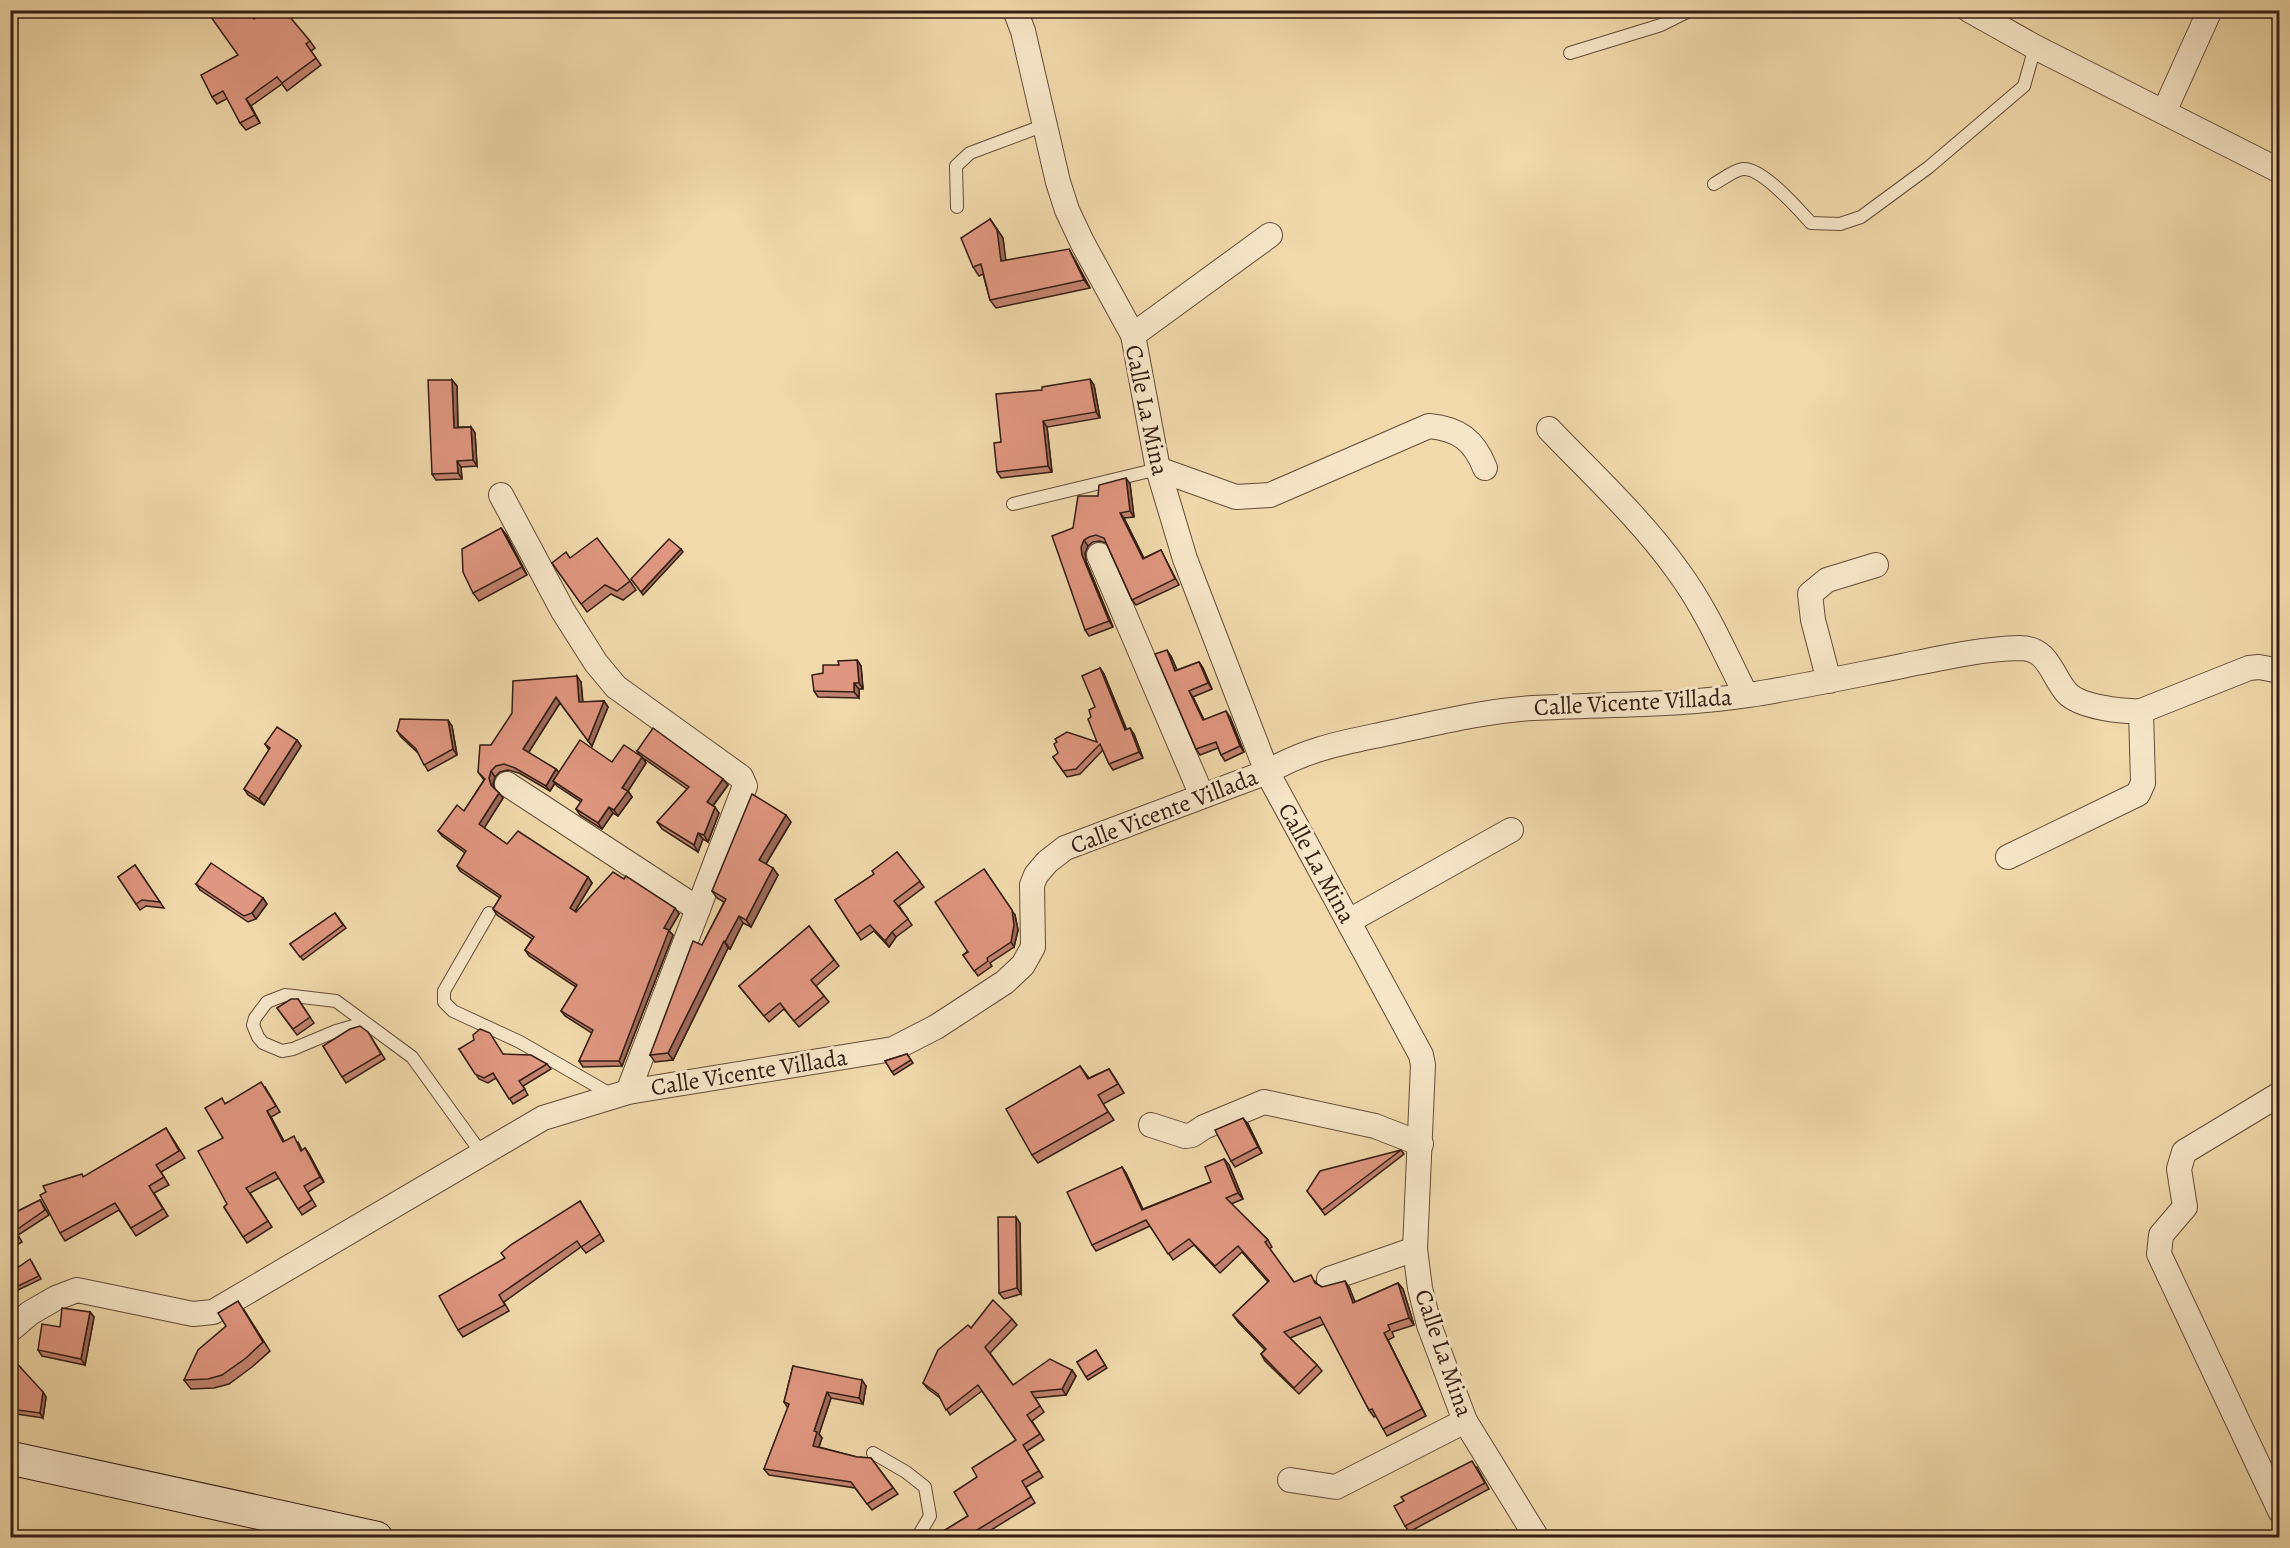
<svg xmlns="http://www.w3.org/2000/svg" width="2290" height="1548" font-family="Alegreya,serif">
  <rect width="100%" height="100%" fill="#f1d9ab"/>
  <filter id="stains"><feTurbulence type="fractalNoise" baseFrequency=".00333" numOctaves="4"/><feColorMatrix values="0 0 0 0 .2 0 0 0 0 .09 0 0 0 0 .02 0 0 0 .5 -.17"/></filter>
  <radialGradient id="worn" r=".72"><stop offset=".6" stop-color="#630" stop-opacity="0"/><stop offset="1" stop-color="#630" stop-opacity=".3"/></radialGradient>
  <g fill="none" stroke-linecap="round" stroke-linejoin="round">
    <g stroke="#634c38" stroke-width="14">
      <g id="lane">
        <polyline points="1570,53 1661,25 1691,10"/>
        <path d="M1714 184C1723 179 1734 170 1743 169 1762 167 1799 210 1811 223L1840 224 1861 217 1929 167 2024 86 2035 47"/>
        <polyline points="957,207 956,166 970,153 1045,125"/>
        <polyline points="1013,504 1158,469"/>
        <polyline points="489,913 444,991 444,1002 453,1011 520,1042 612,1095"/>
        <polyline points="364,1023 336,1031 293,1049 282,1051 263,1043 258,1037 253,1025 255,1018 267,1002 285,995 336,1001 412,1057 482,1154"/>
        <polyline points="873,1453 906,1472 925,1487 930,1516 917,1538"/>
      </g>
    </g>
    <g stroke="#634c38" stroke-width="26">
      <g id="street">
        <polyline points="1015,10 1023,31 1058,182 1067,210 1082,242 1133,335 1158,469 1185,559 1267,772 1421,1055 1423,1065 1415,1249 1420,1288 1429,1325 1465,1421 1537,1538"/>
        <polyline points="1969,10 2035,47 2280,171"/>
        <polyline points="2164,112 2210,10"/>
        <polyline points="1133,335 1270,235"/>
        <path d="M1549 429C1593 475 1641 519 1678 571 1706 609 1725 653 1746 695"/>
        <path d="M1158 469 1236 497 1270 495 1429 426C1459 429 1474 440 1485 468"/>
        <polyline points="501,495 563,611 596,663 616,687 741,777 745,786 628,1092"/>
        <polyline points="1099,555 1202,796"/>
        <polyline points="1829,681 1813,620 1810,594 1827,580 1876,565"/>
        <polyline points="507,784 698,909"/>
        <polyline points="2008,857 2138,794 2143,783 2141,711"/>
        <polyline points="1349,921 1511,830"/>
        <polyline points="2280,1094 2184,1152 2179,1169 2185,1207 2161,1235 2159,1254 2280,1511"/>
        <polyline points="1151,1125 1185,1136 1192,1135 1204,1127 1264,1102 1375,1126 1421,1144"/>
        <polyline points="1329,1279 1415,1249"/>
        <path d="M10 1330 30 1313 56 1298 77 1290 193 1314 213 1312 543 1118 628 1092 893 1049 936 1027 1005 982 1023 965 1033 947 1032 885 1036 875 1047 862 1065 848 1267 772C1309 748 1342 743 1389 733 1436 723 1484 711 1533 708 1605 704 1678 706 1749 695 1800 687 1851 676 1902 666 1941 658 1980 649 2020 648 2049 648 2051 675 2067 693 2080 707 2123 712 2141 711L2249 668 2259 667 2280 671"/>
        <polyline points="1290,1480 1336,1487 1465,1421"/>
      </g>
    </g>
    <g stroke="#341d12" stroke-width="35">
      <polyline id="secondary" points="10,1458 376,1538"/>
    </g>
    <use href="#lane" stroke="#f6e6c8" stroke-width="12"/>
    <use href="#street" stroke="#f6e6c8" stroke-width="24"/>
    <use href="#secondary" stroke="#f6e6c8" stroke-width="33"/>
  </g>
  <g fill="#c1826f" stroke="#341d12" stroke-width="1.5">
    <polygon points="254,19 310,41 315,48 311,51 321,65 287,91 282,84 251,106 260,123 246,130 240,123 228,98 217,104 212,97 238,55"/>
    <polygon points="990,219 1003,238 1005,260 1074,258 1090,288 996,308 990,300 983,274 979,276 973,267"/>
    <polygon points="452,380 457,386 458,427 471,427 475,433 477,466 461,467 462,479 436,480 432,474"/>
    <polygon points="1094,385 1100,418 1047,427 1052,472 1001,478 997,472 1001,442"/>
    <polygon points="1130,484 1134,517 1124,518 1144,558 1161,550 1164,556 1179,585 1136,605 1132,600 1106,543 1100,541 1093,542 1088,546 1085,553 1086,561 1113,627 1089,636 1085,630 1073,528"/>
    <polygon points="501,528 507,536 527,575 479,601 473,593"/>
    <polygon points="570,558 630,581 636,590 623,600 611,594 587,612 552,563"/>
    <polygon points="1171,656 1177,670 1199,662 1203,668 1212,689 1193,697 1204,720 1230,717 1244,752 1225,761 1221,755 1218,748 1200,755 1196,749"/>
    <polygon points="857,660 861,666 863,689 859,689 859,698 818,697 814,691 823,673 839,665"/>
    <polygon points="1100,668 1104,674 1127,730 1134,734 1143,758 1113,770 1109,764 1103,750 1080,774 1067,777 1053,757 1097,742 1095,707"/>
    <polygon points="581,682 583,702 604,701 608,707 592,746 560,703 528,753 556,769 559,773 641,757 637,751 728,785 713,806 719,813 708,842 703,839 698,852 662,829 657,822 687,789 643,758 646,763 628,791 632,797 618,816 613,813 602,829 580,815 576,809 581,802 557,786 555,783 550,791 519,773 508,770 500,772 495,777 493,784 494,788 499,793 503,798 484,828 507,844 588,877 592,883 575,911 679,914 669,931 673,935 622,1066 583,1067 579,1061 592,1033 565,1016 561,1011 576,987 529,956 525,950 532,939 497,915 493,909 500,898 460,871 457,866 465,853 442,836 438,831 464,811 484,780 478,772 491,745"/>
    <polygon points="452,726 457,755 428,771 418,753 401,737 397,731"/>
    <polygon points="297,740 301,746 264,805 248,795 244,789 269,750 265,744"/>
    <polygon points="791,822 766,864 778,875 751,927 743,923 730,949 728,948 673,1060 655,1062 650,1055 702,945 724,902 717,898 712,891"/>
    <polygon points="897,852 924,887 899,906 912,925 896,937 889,947 874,931 861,940 835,900 874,874"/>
    <polygon points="135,865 164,908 146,906 140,910 118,877"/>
    <polygon points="196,884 263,898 267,904 256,919 248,922 200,890"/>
    <polygon points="335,913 346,928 303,960 290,944"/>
    <polygon points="1015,915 1018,930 1014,947 990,963 992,966 978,976 963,955"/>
    <polygon points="809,926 839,966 816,986 829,1002 799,1027 784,1009 769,1022 739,986"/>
    <polygon points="298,999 314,1023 297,1035 277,1008"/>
    <polygon points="371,1037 385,1059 346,1083 323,1046"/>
    <polygon points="459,1049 503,1054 547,1064 551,1069 523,1086 528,1095 513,1104 496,1078 488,1083 479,1079"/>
    <polygon points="907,1054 913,1063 894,1075 885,1061"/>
    <polygon points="1080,1066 1089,1078 1109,1069 1115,1078 1124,1093 1103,1104 1114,1120 1038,1163 1032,1155"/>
    <polygon points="265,1087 280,1112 271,1117 284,1141 298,1142 302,1150 305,1148 309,1154 324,1182 308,1192 316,1206 302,1215 279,1178 250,1193 272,1227 247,1243 224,1207 227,1204 226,1103"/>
    <polygon points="1248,1124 1262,1153 1235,1167 1231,1161"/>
    <polygon points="166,1128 185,1158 161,1172 169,1185 154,1193 168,1216 136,1236 119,1210 65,1241 60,1233 84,1177"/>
    <polygon points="1401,1150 1404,1154 1325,1215 1307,1191"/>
    <polygon points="1224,1159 1229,1165 1243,1199 1231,1204 1268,1240 1272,1247 1269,1249 1294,1282 1315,1281 1317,1284 1322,1287 1349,1287 1355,1302 1398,1283 1403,1289 1414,1325 1392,1332 1394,1337 1388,1340 1426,1416 1387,1436 1376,1416 1374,1417 1369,1410 1324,1324 1290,1338 1317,1365 1322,1371 1299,1394 1265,1361 1261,1354 1265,1350 1238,1322 1233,1315 1268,1282 1242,1252 1220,1273 1194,1245 1173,1260 1150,1226 1096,1251 1092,1245 1122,1167 1126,1173 1143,1209 1211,1182"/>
    <polygon points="40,1200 49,1215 18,1235 22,1242 10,1249 10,1215"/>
    <polygon points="580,1201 604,1241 586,1253 581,1247 504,1302 509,1311 463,1337 458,1330 505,1258"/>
    <polygon points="1020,1223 1021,1294 1004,1299 999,1293"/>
    <polygon points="32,1262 41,1279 18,1290 16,1287"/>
    <polygon points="244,1310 270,1351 252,1367 229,1384 214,1388 191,1389 184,1380"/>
    <polygon points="90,1312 94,1317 85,1365 42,1356 38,1350 60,1327"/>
    <polygon points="1012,1319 1017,1325 990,1353 1013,1385 1072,1370 1076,1376 1066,1395 1035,1398 1044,1412 1032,1421 1044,1440 1027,1451 1043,1477 1026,1487 1035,1503 978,1538 932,1538 968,1516 977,1477 1016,1440 982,1391 950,1415 940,1398 928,1389 923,1383 971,1328"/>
    <polygon points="1096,1350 1107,1368 1088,1380 1077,1362"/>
    <polygon points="10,1356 46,1397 43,1418 10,1413"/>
    <polygon points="793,1366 866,1386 863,1404 831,1398 819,1434 822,1438 819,1447 857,1457 871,1458 898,1494 872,1510 855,1488 769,1475 764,1469 788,1408 784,1402"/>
    <polygon points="1477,1467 1489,1489 1409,1532 1405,1526"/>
  </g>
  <g fill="#9d6a5a" stroke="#341d12" stroke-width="1.5">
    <polygon points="246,99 251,106 260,123 255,115"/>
    <polygon points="990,219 1003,238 1007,269 1001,261"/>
    <polygon points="1069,249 1074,258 1090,288 1084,280"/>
    <polygon points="1090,379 1094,385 1100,418 1096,412"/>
    <polygon points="452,380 457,386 458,434 454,428"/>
    <polygon points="1043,421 1047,427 1052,472 1048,466"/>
    <polygon points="471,427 475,433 477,466 473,460"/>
    <polygon points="457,461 461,467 462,479 458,473"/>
    <polygon points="1126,478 1130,484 1134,517 1130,511"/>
    <polygon points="1120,513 1124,518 1147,565 1143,559"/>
    <polygon points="501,528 507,536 527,575 522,567"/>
    <polygon points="1084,540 1088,546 1085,553 1086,561 1113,627 1109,621 1082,555 1081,547"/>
    <polygon points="681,549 683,552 643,595 641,592"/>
    <polygon points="1167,650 1171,656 1180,677 1175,671"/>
    <polygon points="857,660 861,666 863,689 859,683"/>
    <polygon points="1199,662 1203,668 1212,689 1208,683"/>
    <polygon points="1100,668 1104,674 1129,736 1125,730"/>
    <polygon points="577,676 581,682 583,707 579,702"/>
    <polygon points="854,683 859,689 859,698 854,692"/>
    <polygon points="1189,691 1193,697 1207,726 1203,720"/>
    <polygon points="556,697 560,703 527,755 523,749"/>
    <polygon points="604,701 608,707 592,746 588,741"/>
    <polygon points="1226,711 1230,717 1244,752 1240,746"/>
    <polygon points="448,720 452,726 457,755 453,749"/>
    <polygon points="1130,728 1134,734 1143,758 1139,752"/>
    <polygon points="297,740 301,746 264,805 259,799"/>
    <polygon points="642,757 646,763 628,791 632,797 618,816 614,810 622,788"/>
    <polygon points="556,769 560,774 553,781 555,783 550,791 546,786"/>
    <polygon points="491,771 495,777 493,784 495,791 491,785 489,778"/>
    <polygon points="723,779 728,785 711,808 707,802"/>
    <polygon points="499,793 503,798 483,830 479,824"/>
    <polygon points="609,807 613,813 602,829 598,823"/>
    <polygon points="715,807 719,813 708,842 704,835"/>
    <polygon points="786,815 791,822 764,867 759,860"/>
    <polygon points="698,833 703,839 698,852 694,845"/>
    <polygon points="773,868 778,875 751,927 746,920"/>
    <polygon points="984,869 1015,915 1018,930 1014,947 1011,942"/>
    <polygon points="588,877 592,883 574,913 570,908"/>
    <polygon points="263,898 267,904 256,919 252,913"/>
    <polygon points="675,908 679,914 669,931 673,935 622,1066 619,1061 664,928"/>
    <polygon points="739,916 743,923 730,949 725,942"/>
    <polygon points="892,932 896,937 889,947 885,941"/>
    <polygon points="724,941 728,948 673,1060 668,1053"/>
    <polygon points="267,1111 271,1117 287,1147 283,1142"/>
    <polygon points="1243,1118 1248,1124 1262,1153 1258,1147"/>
    <polygon points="305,1148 309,1154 324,1182 320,1177"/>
    <polygon points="1224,1159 1229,1165 1243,1199 1238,1193"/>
    <polygon points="1122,1167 1126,1173 1146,1216 1142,1210"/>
    <polygon points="1016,1217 1020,1223 1021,1294 1017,1288"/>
    <polygon points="1345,1281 1349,1287 1358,1309 1353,1303"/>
    <polygon points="1398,1283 1403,1289 1414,1325 1409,1318"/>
    <polygon points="90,1312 94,1317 85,1365 81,1359"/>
    <polygon points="1384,1333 1388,1340 1426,1416 1422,1409"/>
    <polygon points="1072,1370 1076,1376 1066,1395 1062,1389"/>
    <polygon points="862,1380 866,1386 863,1404 859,1398"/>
    <polygon points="43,1392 46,1397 43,1418 40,1413"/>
    <polygon points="827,1392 831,1398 819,1434 822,1438 817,1452 813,1446 814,1431"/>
  </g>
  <g fill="#e09781" stroke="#341d12" stroke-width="1.5">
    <polygon points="206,10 248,10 254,19 267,10 284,10 310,41 306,44 316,58 282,83 277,77 246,99 255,115 240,123 223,91 212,97 201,75 238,55"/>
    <polygon points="990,219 997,230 1001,261 1069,249 1084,280 990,300 981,264 973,267 961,238"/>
    <polygon points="1090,379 1096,412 1043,421 1048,466 997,472 994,443 1001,442 996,394 1042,390 1042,387"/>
    <polygon points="428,380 452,380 454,428 471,427 473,460 457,461 458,473 432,474"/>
    <polygon points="1126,478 1130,511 1120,513 1143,559 1161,550 1175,579 1132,600 1104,538 1096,535 1089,537 1084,540 1081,547 1082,555 1109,621 1085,630 1052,536 1073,528 1078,496 1098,496 1099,485"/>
    <polygon points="501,528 522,567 473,593 463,572 462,549"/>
    <polygon points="597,538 630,581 617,591 605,585 581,604 552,563 566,552 570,558"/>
    <polygon points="669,539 681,549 641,592 631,579"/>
    <polygon points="1167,650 1175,671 1199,662 1208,683 1189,691 1203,720 1226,711 1240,746 1221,755 1216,742 1196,749 1155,654"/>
    <polygon points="857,660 859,683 854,683 854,692 814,691 812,675 823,673 823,665 839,665 838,661"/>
    <polygon points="1100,668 1125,730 1130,728 1139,752 1109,764 1100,744 1076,769 1063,771 1053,757 1058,753 1054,744 1057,742 1055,739 1067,732 1097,742 1088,719 1091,717 1089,710 1095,707 1082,676"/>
    <polygon points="577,676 579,702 604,701 588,741 556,697 523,749 556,769 546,786 515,768 504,764 496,766 491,771 489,778 491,785 499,793 479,824 507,844 518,831 588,877 570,908 576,912 613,872 624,879 626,876 675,908 664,928 669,930 619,1061 579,1061 593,1030 561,1011 577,985 525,950 534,937 493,909 501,896 457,866 466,851 438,831 457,805 464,811 485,779 478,772 480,745 491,745 512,713 513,681"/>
    <polygon points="400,719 448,720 453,749 424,765 416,749 397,731"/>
    <polygon points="277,727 297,740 259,799 244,789 270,748 265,744"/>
    <polygon points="653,728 723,779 707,802 715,807 704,835 698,833 694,845 657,822 689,787 637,751"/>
    <polygon points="580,740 612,762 624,745 642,757 622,788 628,791 614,810 609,807 598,823 576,809 582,800 553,781"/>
    <polygon points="752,794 786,815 759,860 773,868 746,920 739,916 725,942 724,941 668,1053 650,1055 693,941 702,945 726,899 712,891"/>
    <polygon points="897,852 920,881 894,901 908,919 892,932 885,941 870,925 857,934 835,900 874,874 872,871"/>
    <polygon points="211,863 263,898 252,913 244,916 196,884"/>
    <polygon points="135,865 160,902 142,900 136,904 118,877"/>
    <polygon points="984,869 1012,910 1014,925 1011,942 987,958 988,961 974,971 963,955 968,952 935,902"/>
    <polygon points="335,913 343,925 300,957 290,944"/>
    <polygon points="809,926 834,960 811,980 824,996 794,1021 780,1003 764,1016 739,986"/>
    <polygon points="291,999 298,999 310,1017 293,1029 277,1008"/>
    <polygon points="360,1026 368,1032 381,1054 342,1077 323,1046 350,1029"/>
    <polygon points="480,1029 490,1033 503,1054 531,1055 547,1064 519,1081 525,1089 509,1099 493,1073 484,1078 475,1074 459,1049 474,1040 473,1035"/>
    <polygon points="907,1054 911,1060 892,1072 885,1061"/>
    <polygon points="1080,1066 1088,1079 1109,1069 1118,1084 1098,1095 1108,1112 1032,1155 1006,1109"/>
    <polygon points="261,1082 276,1106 267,1111 283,1142 294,1136 301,1151 305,1148 320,1177 304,1186 312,1200 298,1209 275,1172 246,1188 268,1221 243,1237 224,1207 227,1204 198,1151 223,1138 205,1108 222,1098 225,1104"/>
    <polygon points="1243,1118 1258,1147 1231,1161 1215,1130"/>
    <polygon points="166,1128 179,1151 156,1165 164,1177 149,1186 163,1209 131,1228 115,1203 60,1233 40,1195 46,1192 43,1186 82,1174 83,1177"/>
    <polygon points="1401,1150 1322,1210 1307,1191 1320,1171"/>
    <polygon points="1224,1159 1238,1193 1226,1198 1268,1240 1265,1242 1294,1282 1311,1275 1315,1283 1322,1287 1345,1281 1353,1303 1398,1283 1409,1318 1388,1325 1390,1330 1384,1333 1422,1409 1383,1429 1372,1409 1369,1410 1320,1317 1284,1332 1317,1365 1294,1388 1261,1354 1266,1349 1233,1315 1269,1281 1238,1246 1215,1266 1189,1239 1168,1254 1146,1220 1092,1245 1067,1192 1122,1167 1142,1210 1211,1182 1205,1167"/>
    <polygon points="40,1200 45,1210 15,1231 19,1238 10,1242 10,1215"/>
    <polygon points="580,1201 600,1234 581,1247 577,1241 499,1295 505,1305 458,1330 439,1296 505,1258 501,1253 512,1244"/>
    <polygon points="998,1217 1016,1217 1017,1288 999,1293"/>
    <polygon points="30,1259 39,1276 16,1287 10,1276 10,1273"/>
    <polygon points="993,1300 1012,1319 985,1347 1013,1385 1050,1359 1072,1370 1062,1389 1031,1392 1040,1406 1027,1415 1040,1434 1023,1445 1039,1471 1022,1481 1031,1497 964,1538 932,1538 968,1516 954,1492 977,1477 972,1468 1016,1440 978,1385 946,1410 938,1394 923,1383 938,1350 968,1325 971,1328"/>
    <polygon points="238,1301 263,1342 246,1358 222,1375 208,1379 184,1380 198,1350 226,1326 218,1313"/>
    <polygon points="62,1308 90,1312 81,1359 38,1350 42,1324 60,1327"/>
    <polygon points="1096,1350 1105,1365 1086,1377 1077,1362"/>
    <polygon points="10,1356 43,1392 40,1413 10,1409"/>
    <polygon points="793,1366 862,1380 859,1398 827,1392 814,1431 817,1432 813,1446 857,1457 871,1458 893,1488 867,1504 851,1482 764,1469 789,1404 784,1402"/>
    <polygon points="1472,1461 1485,1483 1405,1526 1394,1506 1404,1501 1401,1497"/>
    <polygon points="1497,1530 1500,1538 1481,1538"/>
  </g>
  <g text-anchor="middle" stroke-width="6" stroke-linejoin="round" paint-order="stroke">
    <g font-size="24" fill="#341d12" stroke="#f6e6c8">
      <text transform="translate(1147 410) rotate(78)" y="8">Calle La Mina</text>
      <text transform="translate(1633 702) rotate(-3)" y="8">Calle Vicente Villada</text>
      <text transform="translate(1164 811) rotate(-21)" y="8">Calle Vicente Villada</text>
      <text transform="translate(1317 863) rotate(61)" y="8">Calle La Mina</text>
      <text transform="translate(749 1072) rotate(-9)" y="8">Calle Vicente Villada</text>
      <text transform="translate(1444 1353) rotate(71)" y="8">Calle La Mina</text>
    </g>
  </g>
  <rect width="2290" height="1548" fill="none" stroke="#f1d9ab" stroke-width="36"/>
  <rect x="12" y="12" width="2266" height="1524" fill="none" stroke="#341d12" stroke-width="3"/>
  <rect x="18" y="18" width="2254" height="1512" fill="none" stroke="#341d12" stroke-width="1.5"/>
  <rect width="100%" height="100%" filter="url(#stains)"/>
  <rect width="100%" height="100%" fill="url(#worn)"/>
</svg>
